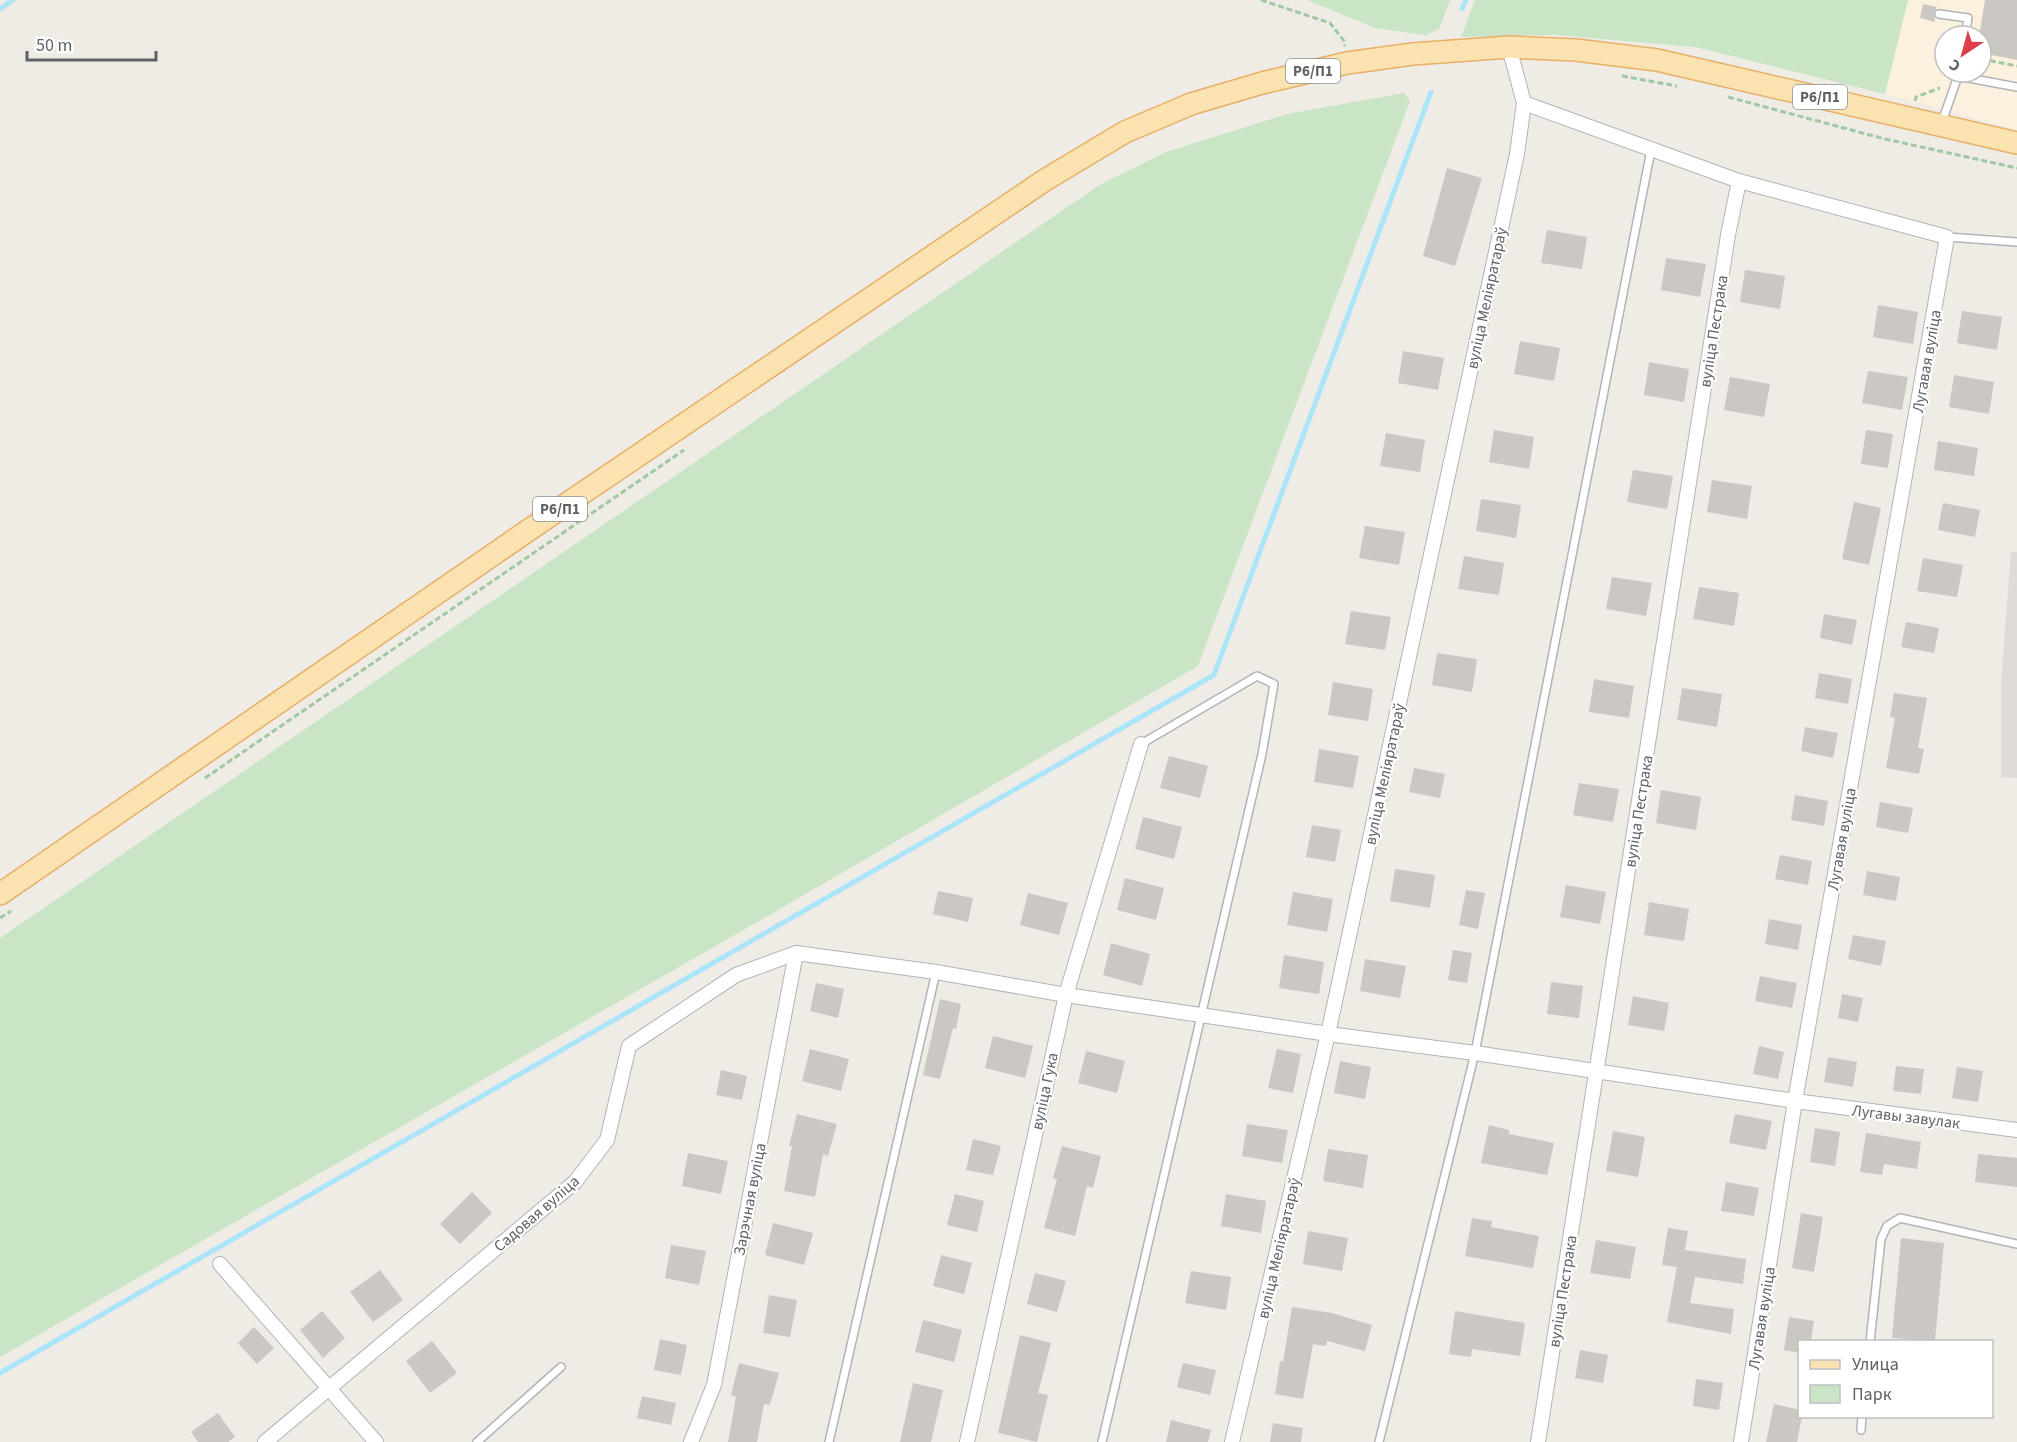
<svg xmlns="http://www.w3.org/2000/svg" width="2017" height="1442" font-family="'Source Sans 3',sans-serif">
  <rect width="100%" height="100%" fill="#efece6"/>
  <path fill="#fcf0de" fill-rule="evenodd" d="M1908 0H2017V130L1885 94ZM1945 36H1981V72H1945Z"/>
  <polygon fill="#dedbd8" points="2011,552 2017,552 2017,778 2001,777 2001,683"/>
  <g fill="#cae5c5">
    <polygon points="1307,0 1450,0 1439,29 1425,35 1375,28"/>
    <polygon points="1475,0 1908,0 1885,94 1695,47 1555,35 1461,37"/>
    <polygon points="1404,93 1410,101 1198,666 759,921 0,1357 0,938 1101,184 1166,152 1287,114"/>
  </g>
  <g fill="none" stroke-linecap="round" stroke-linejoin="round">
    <g stroke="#ace4f9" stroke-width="5">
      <polyline points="0,9 13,0"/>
      <polyline points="1462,9 1466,0"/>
      <polyline points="0,1373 1214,675 1431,92"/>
    </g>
  </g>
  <g fill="#cbc7c3">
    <polygon points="1985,0 2017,0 2017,60 1981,53 1981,36 1979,36"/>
    <polygon points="1923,4 1937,7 1934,13 1935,22 1920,18"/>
    <polygon points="1447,168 1482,178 1455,266 1423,256"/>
    <polygon points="1547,230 1587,237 1582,269 1541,263"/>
    <polygon points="1666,258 1706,264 1700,297 1661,290"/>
    <polygon points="1745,270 1785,276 1780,309 1740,302"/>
    <polygon points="1878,305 1918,312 1913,344 1873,337"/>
    <polygon points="1962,311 2002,317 1997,350 1957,343"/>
    <polygon points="1520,341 1560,348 1554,381 1514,374"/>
    <polygon points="1403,351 1444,358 1438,390 1398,383"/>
    <polygon points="1649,362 1689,369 1684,402 1644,395"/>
    <polygon points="1868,371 1908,377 1902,410 1862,403"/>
    <polygon points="1954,375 1994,382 1989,414 1949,407"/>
    <polygon points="1730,377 1770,384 1764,417 1724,410"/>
    <polygon points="1494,430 1534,437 1529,469 1489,462"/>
    <polygon points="1866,430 1893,434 1888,468 1861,464"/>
    <polygon points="1386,433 1425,440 1420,472 1380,466"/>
    <polygon points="1938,441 1978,448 1974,476 1934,470"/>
    <polygon points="1633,470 1673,476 1667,509 1627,502"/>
    <polygon points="1712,480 1752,486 1747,519 1707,512"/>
    <polygon points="1481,499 1521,505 1516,538 1476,531"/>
    <polygon points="1854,502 1881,508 1869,565 1842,559"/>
    <polygon points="1943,503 1980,510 1975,537 1938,530"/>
    <polygon points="1365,526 1405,532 1399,565 1359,558"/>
    <polygon points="1464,556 1504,563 1499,595 1458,589"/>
    <polygon points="1923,558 1963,565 1957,597 1917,591"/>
    <polygon points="1612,577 1652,583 1646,616 1606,609"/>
    <polygon points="1699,587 1739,593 1734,626 1693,619"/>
    <polygon points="1351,611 1391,617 1385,650 1345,644"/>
    <polygon points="1824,614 1857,620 1852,645 1820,638"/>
    <polygon points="1906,622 1939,628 1934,653 1901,647"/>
    <polygon points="1437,653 1477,659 1472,692 1432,685"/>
    <polygon points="1819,673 1852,679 1848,704 1815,698"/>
    <polygon points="1594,679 1634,686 1629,718 1589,712"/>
    <polygon points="1333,682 1373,689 1368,721 1328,715"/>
    <polygon points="1682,688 1722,694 1717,727 1677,720"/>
    <polygon points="1894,693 1927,698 1918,748 1924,749 1919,774 1886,768 1895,718 1890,717"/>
    <polygon points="1805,727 1838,733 1833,758 1801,751"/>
    <polygon points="1319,749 1359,756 1353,788 1314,782"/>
    <polygon points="1169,756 1208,766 1200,798 1160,788"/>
    <polygon points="1414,768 1445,774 1440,798 1409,792"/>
    <polygon points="1579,783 1619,789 1613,822 1573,815"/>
    <polygon points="1661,790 1701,797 1696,830 1656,823"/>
    <polygon points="1795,795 1828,801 1824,826 1791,820"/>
    <polygon points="1880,802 1913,808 1908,833 1876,827"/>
    <polygon points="1143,817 1182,827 1174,859 1135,849"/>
    <polygon points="1312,825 1341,830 1335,862 1306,857"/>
    <polygon points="1780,855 1812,861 1808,885 1775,879"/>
    <polygon points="1395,869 1435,875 1430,908 1390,901"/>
    <polygon points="1867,871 1900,877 1896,901 1863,895"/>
    <polygon points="1125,878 1164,888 1156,920 1117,910"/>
    <polygon points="1566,885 1606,892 1600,924 1560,917"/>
    <polygon points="1466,890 1485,893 1478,929 1459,925"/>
    <polygon points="938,891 973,898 968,922 933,914"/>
    <polygon points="1293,892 1333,899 1327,932 1287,925"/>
    <polygon points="1028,893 1068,903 1059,935 1020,925"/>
    <polygon points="1649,902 1689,909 1684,941 1644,935"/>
    <polygon points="1769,919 1802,925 1798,950 1765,944"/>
    <polygon points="1853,935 1886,941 1881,966 1848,959"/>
    <polygon points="1111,943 1150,954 1142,986 1103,975"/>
    <polygon points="1453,950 1472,953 1467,983 1448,980"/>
    <polygon points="1284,955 1324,962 1319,994 1279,988"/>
    <polygon points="1365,959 1406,966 1400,998 1360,991"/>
    <polygon points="1760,976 1797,983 1792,1008 1755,1001"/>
    <polygon points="1551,982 1583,986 1579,1018 1547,1014"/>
    <polygon points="816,983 844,989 838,1018 810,1011"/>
    <polygon points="1842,994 1863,998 1858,1022 1838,1018"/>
    <polygon points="1633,996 1669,1003 1664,1031 1628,1025"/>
    <polygon points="940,999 961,1004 956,1029 953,1028 940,1079 923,1075"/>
    <polygon points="993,1036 1033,1046 1025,1078 985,1068"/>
    <polygon points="1759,1046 1784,1052 1778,1079 1753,1074"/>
    <polygon points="810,1049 849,1059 841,1091 802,1081"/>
    <polygon points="1277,1049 1301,1054 1293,1093 1268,1088"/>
    <polygon points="1086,1051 1125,1061 1117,1093 1078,1083"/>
    <polygon points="1828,1057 1857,1062 1853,1087 1824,1082"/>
    <polygon points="1340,1061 1371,1067 1365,1099 1334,1093"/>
    <polygon points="1896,1066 1924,1069 1921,1094 1893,1091"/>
    <polygon points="1957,1067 1983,1071 1978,1102 1952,1098"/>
    <polygon points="721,1070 747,1076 742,1100 716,1095"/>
    <polygon points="797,1114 837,1124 828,1156 823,1154 815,1197 784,1191 792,1146 789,1146"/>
    <polygon points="1735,1114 1772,1121 1766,1150 1729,1143"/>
    <polygon points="1247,1124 1288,1130 1282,1163 1242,1156"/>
    <polygon points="1489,1125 1509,1130 1509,1134 1554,1143 1547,1175 1481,1163"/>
    <polygon points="1815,1128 1840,1132 1835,1166 1810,1162"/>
    <polygon points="1613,1131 1645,1137 1638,1177 1606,1171"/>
    <polygon points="1866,1133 1921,1142 1917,1169 1884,1164 1882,1175 1860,1172"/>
    <polygon points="973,1139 1001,1146 993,1175 966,1170"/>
    <polygon points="1062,1146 1101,1156 1093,1188 1087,1186 1075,1236 1044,1228 1057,1179 1053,1178"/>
    <polygon points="1328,1149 1368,1155 1363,1188 1323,1181"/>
    <polygon points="688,1153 728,1161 721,1194 682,1186"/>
    <polygon points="1978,1154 2017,1158 2017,1187 1975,1182"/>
    <polygon points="1726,1182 1759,1188 1754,1216 1721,1211"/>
    <polygon points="472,1192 492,1213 460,1244 440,1224"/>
    <polygon points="955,1194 984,1201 977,1232 947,1225"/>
    <polygon points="1226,1194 1266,1201 1261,1233 1221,1226"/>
    <polygon points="1801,1213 1823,1217 1814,1272 1792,1268"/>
    <polygon points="1472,1218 1492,1221 1491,1227 1539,1236 1533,1268 1465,1256"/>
    <polygon points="773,1223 813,1233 804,1265 765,1255"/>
    <polygon points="1668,1228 1688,1231 1685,1250 1746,1259 1743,1284 1695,1277 1690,1303 1734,1309 1731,1334 1667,1322 1677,1267 1662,1265"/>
    <polygon points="1308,1231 1348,1238 1342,1271 1303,1264"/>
    <polygon points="1901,1238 1944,1243 1935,1341 1892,1338"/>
    <polygon points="1596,1240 1636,1247 1630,1279 1590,1273"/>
    <polygon points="671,1245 706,1251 699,1285 665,1278"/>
    <polygon points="941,1255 972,1263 964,1294 933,1286"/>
    <polygon points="380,1270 403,1300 373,1322 350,1292"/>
    <polygon points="1191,1271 1231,1277 1226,1310 1185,1303"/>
    <polygon points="1035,1273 1066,1281 1057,1312 1027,1304"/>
    <polygon points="769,1295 797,1300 790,1337 763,1333"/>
    <polygon points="1292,1307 1332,1313 1372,1325 1365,1351 1327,1341 1326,1346 1313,1344 1303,1399 1275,1394 1280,1361 1283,1362"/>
    <polygon points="322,1311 345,1338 323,1358 300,1330"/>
    <polygon points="1455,1311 1525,1323 1520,1356 1472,1349 1471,1357 1449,1354"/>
    <polygon points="1789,1317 1814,1321 1811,1341 1800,1341 1800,1353 1784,1350"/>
    <polygon points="923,1320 962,1330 954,1362 915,1352"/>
    <polygon points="254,1327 274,1348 257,1364 238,1343"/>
    <polygon points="1020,1335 1051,1343 1038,1393 1048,1395 1037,1442 998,1433"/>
    <polygon points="660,1339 687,1345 681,1375 654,1370"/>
    <polygon points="432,1341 457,1373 430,1393 406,1361"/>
    <polygon points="1580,1350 1608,1355 1603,1383 1575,1378"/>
    <polygon points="739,1363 779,1373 770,1405 764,1404 757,1442 728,1442 736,1397 731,1395"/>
    <polygon points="1183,1363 1216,1370 1210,1395 1177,1387"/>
    <polygon points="1696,1379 1723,1383 1719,1410 1693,1406"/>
    <polygon points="913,1383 943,1390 931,1442 900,1442"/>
    <polygon points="642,1396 676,1403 671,1425 637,1418"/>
    <polygon points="1774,1404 1800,1410 1800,1416 1802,1416 1797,1442 1766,1442"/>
    <polygon points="218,1413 235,1437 228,1442 198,1442 191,1432"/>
    <polygon points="1171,1420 1211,1430 1208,1442 1166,1442"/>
    <polygon points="1273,1423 1303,1428 1301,1442 1270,1442"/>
  </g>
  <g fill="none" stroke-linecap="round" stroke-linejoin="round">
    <g stroke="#b1b4b7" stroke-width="10">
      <g id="lane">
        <polyline points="1939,14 1968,18 1965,36"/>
        <polyline points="1942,122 1958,76 2017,87"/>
        <polyline points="1947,237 2017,242"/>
        <polyline points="1870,1342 1881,1239 1887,1226 1900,1218 2017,1244"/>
        <polyline points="1861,1430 1862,1416"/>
        <polyline points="477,1442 561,1367"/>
        <polyline points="829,1442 936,972"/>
        <polyline points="1102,1442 1262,754 1274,684 1257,676 1141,744"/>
        <polyline points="1379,1442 1475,1053 1651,150"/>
      </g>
    </g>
    <g stroke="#b1b4b7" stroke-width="16">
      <g id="street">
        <polyline points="1524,103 1739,181 1947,237 1795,1101 1741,1442"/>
        <polyline points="220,1264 376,1442"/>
        <polyline points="265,1442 575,1182 607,1140 629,1046 736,975 796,953 936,972 1066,995 1328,1034 1475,1053 1795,1101 2017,1130"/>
        <polyline points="691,1442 714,1385 796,953"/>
        <polyline points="967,1442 1066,995 1141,744"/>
        <polyline points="1232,1442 1328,1034 1517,154 1524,103 1509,47"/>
        <polyline points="1538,1442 1728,235 1739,181"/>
      </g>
    </g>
    <g stroke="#e8af66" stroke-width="24">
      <polyline id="primary" points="0,894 571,501 1045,180 1125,132 1191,104 1262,83 1347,63 1413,54 1509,47 1576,50 1657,60 2017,143"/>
    </g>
    <g stroke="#a0c8a4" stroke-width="3" stroke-dasharray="6 3" stroke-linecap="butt">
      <polyline points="1261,0 1330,23 1344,41 1345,46"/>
      <polyline points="1981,59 2017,66"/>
      <polyline points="1622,76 1677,86"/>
      <polyline points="1728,97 1885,139 2017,168"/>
      <polyline points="1915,101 1916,97 1940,88"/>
      <polyline points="205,778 684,450"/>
      <polyline points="0,918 11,911"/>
    </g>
    <use href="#lane" stroke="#fff" stroke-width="7"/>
    <use href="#street" stroke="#fff" stroke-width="14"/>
    <use href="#primary" stroke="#fae2b1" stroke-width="21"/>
  </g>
  <g text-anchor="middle" stroke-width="4.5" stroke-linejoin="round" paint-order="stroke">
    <g fill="#fff" stroke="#8e9193" stroke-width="1.5">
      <rect x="1286" y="59" width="54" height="24" rx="4.5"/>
      <rect x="1793" y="85" width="54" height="24" rx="4.5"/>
      <rect x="533" y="497" width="54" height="24" rx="4.5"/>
    </g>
    <g font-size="15" font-weight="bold" fill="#5e6265">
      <text x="1313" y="76">Р6/П1</text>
      <text x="1820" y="102">Р6/П1</text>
      <text x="560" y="514">Р6/П1</text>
    </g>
    <g font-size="16" fill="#5e6265" stroke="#fff">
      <text transform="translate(1486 298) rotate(-78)" y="6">вуліца Меліяратараў</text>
      <text transform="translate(1713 331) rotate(-81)" y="6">вуліца Пестрака</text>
      <text transform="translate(1926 361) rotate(-80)" y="6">Лугавая вуліца</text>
      <text transform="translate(1384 774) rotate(-78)" y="6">вуліца Меліяратараў</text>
      <text transform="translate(1638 811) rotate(-81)" y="6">вуліца Пестрака</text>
      <text transform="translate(1841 839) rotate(-80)" y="6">Лугавая вуліца</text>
      <text transform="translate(1044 1091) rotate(-78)" y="6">вуліца Гука</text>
      <text transform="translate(1906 1116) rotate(7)" y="6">Лугавы завулак</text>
      <text transform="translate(749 1199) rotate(-79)" y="6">Зарэчная вуліца</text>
      <text transform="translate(536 1213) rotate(-41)" y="6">Садовая вуліца</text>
      <text transform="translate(1278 1248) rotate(-77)" y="6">вуліца Меліяратараў</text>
      <text transform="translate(1562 1291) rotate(-81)" y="6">вуліца Пестрака</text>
      <text transform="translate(1761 1318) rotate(-81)" y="6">Лугавая вуліца</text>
    </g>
  </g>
  <rect x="1798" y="1340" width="195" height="78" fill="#ffffff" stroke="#bfc0c1" stroke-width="1.5"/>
  <rect x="1810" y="1360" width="30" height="9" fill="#fae2b1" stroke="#bfc0c1" stroke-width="1.5"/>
  <text x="1852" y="1370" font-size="18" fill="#5e6265">Улица</text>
  <rect x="1810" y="1385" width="30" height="18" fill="#cae5c5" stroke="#bfc0c1" stroke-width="1.5"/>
  <text x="1852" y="1400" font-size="18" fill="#5e6265">Парк</text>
  <g transform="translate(1963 54) rotate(216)"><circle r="28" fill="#ffffff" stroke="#bfc0c1" stroke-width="1.5"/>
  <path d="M0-4.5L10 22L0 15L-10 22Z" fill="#de3d4a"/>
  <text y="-9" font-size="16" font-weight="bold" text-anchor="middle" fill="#5e6265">С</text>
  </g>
  <path d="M27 51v9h129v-9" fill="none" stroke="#5e6265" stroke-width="3"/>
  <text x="36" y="51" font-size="18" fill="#5e6265" stroke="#ffffff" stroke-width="4.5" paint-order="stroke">50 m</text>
</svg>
